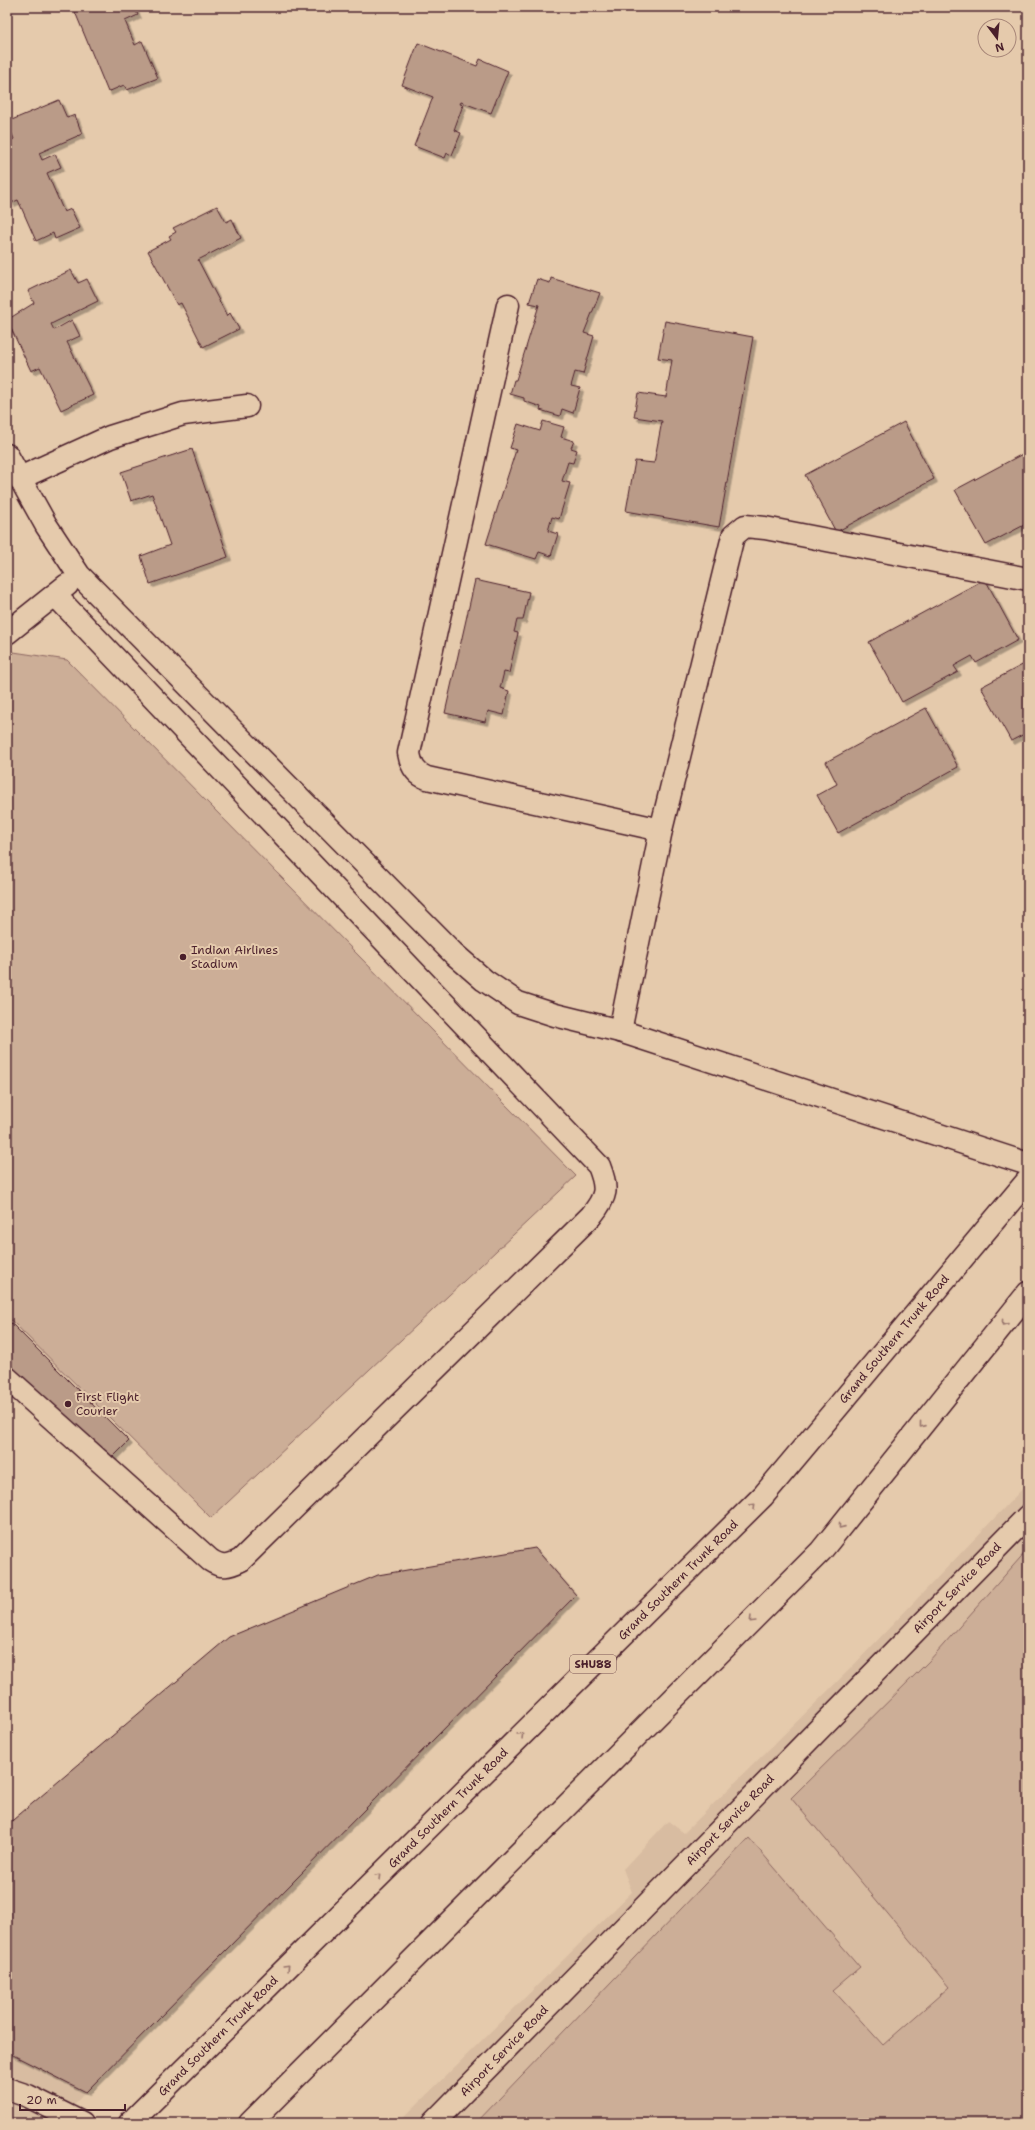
<svg xmlns="http://www.w3.org/2000/svg" width="1035" height="2130" font-family="'Shantell Sans',sans-serif">
  <defs>
    <filter id="shadow"><feDropShadow dx="3.5" dy="3.5" stdDeviation="0" flood-color="#0004"/></filter>
  </defs>
  <rect width="100%" height="100%" fill="#e5caac"/>
  <filter id="ink" filterUnits="userSpaceOnUse"><feTurbulence type="fractalNoise" baseFrequency=".025" numOctaves="2"/><feDisplacementMap in="SourceGraphic" scale="8" xChannelSelector="R" yChannelSelector="G"/><feConvolveMatrix kernelMatrix="1 2 1 2 8 2 1 2 1" color-interpolation-filters="sRGB"/></filter>
  <g filter="url(#ink)">
    <g fill="#d8bca1">
      <polygon points="1028,1483 1028,2123 398,2123 632,1892 623,1869 668,1821 684,1833 849,1670"/>
      <polygon points="7,2052 86,2092 56,2123 7,2123"/>
    </g>
    <g fill="#ccae97" stroke="#8b6661">
      <polygon points="7,651 67,660 576,1176 211,1518 7,1316"/>
      <polygon points="1028,1549 1028,2123 476,2123 749,1838 860,1967 833,1990 883,2045 949,1987 791,1798 929,1661"/>
    </g>
    <g fill="#ba9b88" stroke="#4a1f2b" filter="url(#shadow)">
      <polygon points="73,7 134,7 138,15 125,21 135,45 142,41 158,78 127,90 124,85 108,92"/>
      <polygon points="418,43 477,66 480,59 508,71 491,113 461,102 460,104 463,105 454,130 461,133 452,155 447,153 445,158 414,146 433,97 402,85"/>
      <polygon points="59,100 67,118 75,115 82,134 39,153 42,160 55,154 61,167 47,173 64,212 71,209 80,228 55,239 53,233 36,241 18,200 11,203 7,193 7,142 14,139 7,122"/>
      <polygon points="217,206 226,222 232,219 241,238 198,260 227,316 230,313 239,329 203,347 181,303 177,305 148,251 171,239 169,236 176,232 173,228"/>
      <polygon points="71,270 78,283 87,279 98,301 51,324 54,330 72,320 80,336 67,342 93,395 61,410 40,367 31,371 7,320 34,303 28,291"/>
      <polygon points="551,278 600,293 584,333 594,336 583,374 575,372 571,386 580,388 573,413 562,409 560,416 540,410 541,407 524,401 524,398 510,394 514,380 516,380 539,305 529,303 537,279 550,283"/>
      <polygon points="665,321 753,337 719,527 626,511 635,461 654,463 662,421 634,417 638,393 666,397 672,360 658,358"/>
      <polygon points="543,421 564,427 561,437 574,441 571,448 577,450 573,463 568,462 562,481 570,483 559,519 552,517 548,531 558,534 551,556 539,552 536,559 486,544 516,450 510,448 518,424 540,431"/>
      <polygon points="904,422 934,479 836,532 805,475"/>
      <polygon points="192,449 228,557 150,584 141,556 170,545 152,494 131,501 121,472"/>
      <polygon points="1028,451 1028,523 986,545 955,490"/>
      <polygon points="985,579 1018,640 976,663 972,656 954,666 958,672 902,702 869,642"/>
      <polygon points="475,580 529,592 523,620 517,620 514,632 518,633 509,673 504,672 500,688 509,691 504,715 488,711 485,722 445,713"/>
      <polygon points="1028,662 1028,732 1011,741 981,687"/>
      <polygon points="926,708 958,767 838,833 817,795 837,784 826,762"/>
      <polygon points="7,1319 129,1441 105,1465 7,1366"/>
      <polygon points="535,1548 576,1595 86,2092 7,2052 7,1825 229,1637 378,1575"/>
    </g>
    <g fill="none" stroke-linecap="round" stroke-linejoin="round">
      <g stroke="#4a1f2b" stroke-width="25">
        <g id="minor">
          <path d="M508 305 409 753C411 765 415 774 427 778L661 830"/>
          <polyline points="7,455 46,525 79,575 453,953 484,980 518,1003 555,1015 620,1031 1028,1164"/>
          <polyline points="20,478 110,437 183,414 247,406"/>
          <polyline points="7,633 67,585"/>
          <polyline points="620,1031 661,830 733,536 745,526 765,528 1028,579"/>
          <path d="M7 1378 210 1560C222 1568 229 1566 241 1560L591 1216C607 1196 608 1189 599 1166L55 595"/>
          <polyline points="7,2089 28,2096 82,2123"/>
          <polyline points="433,2123 1028,1516"/>
        </g>
      </g>
      <g stroke="#4a1f2b" stroke-width="25">
        <g id="major">
          <polyline points="130,2123 763,1496 1028,1180"/>
          <polyline points="250,2123 821,1551 1028,1293"/>
        </g>
      </g>
      <use href="#minor" stroke="#e5caac" stroke-width="22"/>
      <use href="#major" stroke="#e5caac" stroke-width="22"/>
    </g>
    <defs><path id="oneway-chevron" d="M-2-3.5L2.5 0L-2 3.5" fill="none" stroke-width="1.6" stroke-linecap="round" stroke-linejoin="round"/></defs>
    <g stroke="#98746c">
      <use href="#oneway-chevron" transform="translate(1004 1323) rotate(129)"/>
      <use href="#oneway-chevron" transform="translate(922 1425) rotate(129)"/>
      <use href="#oneway-chevron" transform="translate(753 1506) rotate(-45)"/>
      <use href="#oneway-chevron" transform="translate(841 1526) rotate(129)"/>
      <use href="#oneway-chevron" transform="translate(752 1620) rotate(135)"/>
      <use href="#oneway-chevron" transform="translate(521 1735) rotate(-45)"/>
      <use href="#oneway-chevron" transform="translate(379 1876) rotate(-45)"/>
      <use href="#oneway-chevron" transform="translate(287 1967) rotate(-45)"/>
    </g>
  </g>
  <g fill="#4a1f2b" stroke="#e5caac" stroke-width="1.5">
    <circle cx="183" cy="957" r="4"/>
    <circle cx="68" cy="1404" r="4"/>
  </g>
  <g text-anchor="middle" stroke-width="4" stroke-linejoin="round" paint-order="stroke">
    <rect fill="#e5caac" stroke="#785252" stroke-width="1" x="570" y="1655" width="46" height="18" rx="3"/>
    <g font-size="11" font-weight="bold" fill="#4a1f2b">
      <text x="593" y="1668">SHU88</text>
    </g>
    <g font-size="12" fill="#4a1f2b" stroke="#e5caac" text-anchor="start">
      <text x="191" y="954">Indian Airlines<tspan x="191" dy="14">Stadium</tspan></text>
      <text x="76" y="1401">First Flight<tspan x="76" dy="14">Courier</tspan></text>
    </g>
    <g font-size="12" fill="#4a1f2b" stroke="#e5caac">
      <text transform="translate(894 1339) rotate(-50)" y="4">Grand Southern Trunk Road</text>
      <text transform="translate(678 1580) rotate(-45)" y="4">Grand Southern Trunk Road</text>
      <text transform="translate(957 1588) rotate(-46)" y="4">Airport Service Road</text>
      <text transform="translate(448 1808) rotate(-45)" y="4">Grand Southern Trunk Road</text>
      <text transform="translate(730 1820) rotate(-46)" y="4">Airport Service Road</text>
      <text transform="translate(218 2036) rotate(-45)" y="4">Grand Southern Trunk Road</text>
      <text transform="translate(504 2051) rotate(-46)" y="4">Airport Service Road</text>
    </g>
  </g>
  <rect width="1035" height="2130" fill="none" stroke="#e5caac" stroke-width="24"/>
  <rect x="12" y="12" width="1011" height="2106" fill="none" stroke="#4a1f2b" stroke-width="1.5" filter="url(#ink)"/>
  <g transform="translate(997 38) rotate(164)"><circle r="19" fill="#e5caac" stroke="#a78678"/>
  <path d="M0-3L7 15L0 10L-7 15Z" fill="#4a1f2b"/>
  <text y="-6" font-size="11" font-weight="bold" text-anchor="middle" fill="#4a1f2b">N</text>
  </g>
  <path d="M20 2104v6h105v-6" fill="none" stroke="#4a1f2b" stroke-width="2"/>
  <text x="26" y="2104" font-size="12" fill="#4a1f2b" stroke="#e5caac" stroke-width="3" paint-order="stroke">20 m</text>
</svg>
